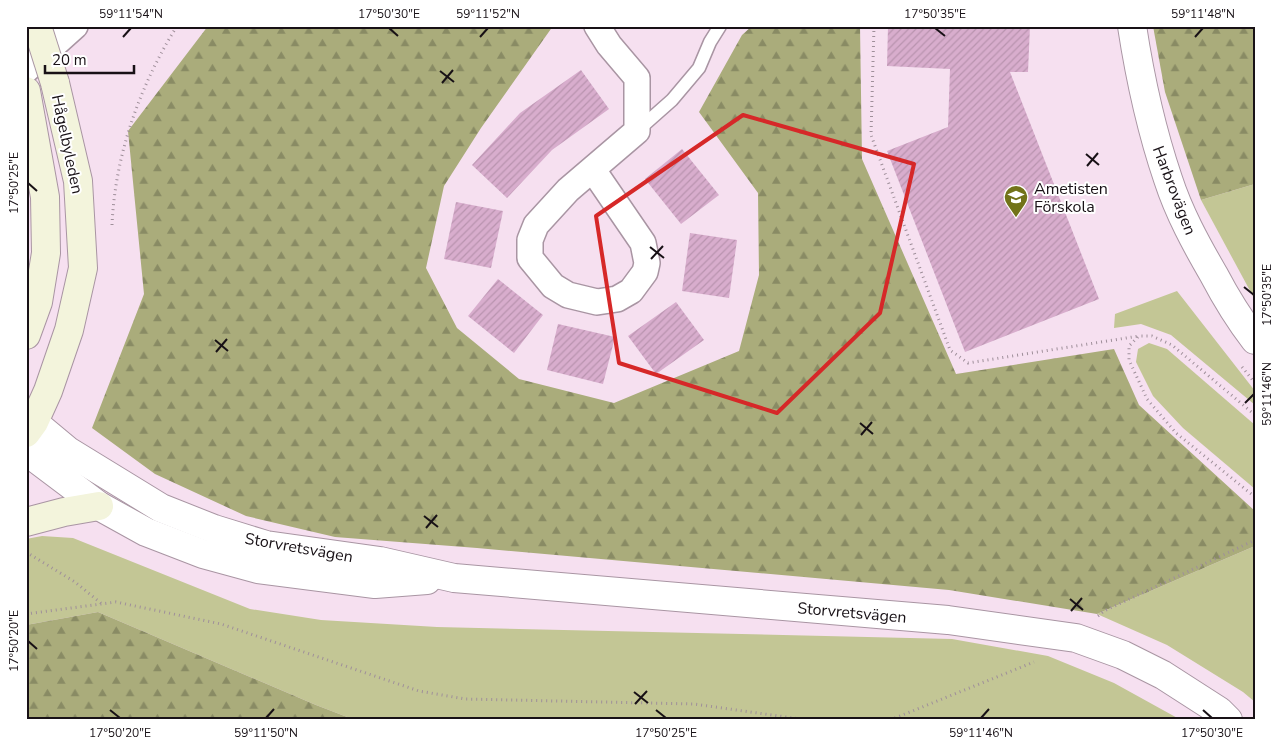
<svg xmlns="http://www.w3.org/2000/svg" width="1281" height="746" font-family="'Nunito Sans',sans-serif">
  <defs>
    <pattern id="forest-firs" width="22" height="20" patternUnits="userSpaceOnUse" patternTransform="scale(1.25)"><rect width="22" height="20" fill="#aaac7b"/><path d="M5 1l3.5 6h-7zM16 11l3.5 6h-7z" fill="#898b64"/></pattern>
    <pattern id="building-hatch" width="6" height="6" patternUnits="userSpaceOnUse" patternTransform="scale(1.25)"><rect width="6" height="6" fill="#d8adcd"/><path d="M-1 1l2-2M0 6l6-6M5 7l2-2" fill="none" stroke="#b994af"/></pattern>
  </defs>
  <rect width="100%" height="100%" fill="#f6e0f0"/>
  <g fill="#c3c695">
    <polygon points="1255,184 1255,300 1201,200"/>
    <polygon points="1177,291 1255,391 1255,405 1171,335 1141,324 1114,328 1115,314"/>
    <polygon points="1149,343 1167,349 1255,425 1255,489 1183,428 1153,396 1136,362 1138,349"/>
    <polygon points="42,536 73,538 250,609 321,620 437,627 952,639 1048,656 1114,683 1181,720 355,720 316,705 98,612 26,625 26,539"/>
    <polygon points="1255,546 1255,702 1243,692 1167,645 1097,614"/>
  </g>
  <g fill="url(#forest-firs)">
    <polygon points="208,26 553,26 481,128 444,186 426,268 457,328 519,379 614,403 739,351 759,275 758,193 699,112 742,35 752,26 860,26 862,159 956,374 1114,349 1139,405 1255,511 1255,546 1097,614 949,590 477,548 335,537 246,516 155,474 92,428 144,294 128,131"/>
    <polygon points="1153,26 1255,26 1255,184 1201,200 1165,92"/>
    <polygon points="98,612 316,705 355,720 26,720 26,625"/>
  </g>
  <g fill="url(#building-hatch)">
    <polygon points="888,26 1030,26 1028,72 1010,72 1099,299 965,352 887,151 948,127 950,69 887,66"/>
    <polygon points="581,70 609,109 552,150 507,198 472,165 520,113"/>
    <polygon points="682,149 719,195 681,224 645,179"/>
    <polygon points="456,202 503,211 491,268 444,259"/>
    <polygon points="690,233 737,240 729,298 682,291"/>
    <polygon points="498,279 543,315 514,353 468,316"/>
    <polygon points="676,302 704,340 656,374 628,336"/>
    <polygon points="558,324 615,337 603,384 547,370"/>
  </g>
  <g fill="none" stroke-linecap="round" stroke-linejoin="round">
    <g stroke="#a995a3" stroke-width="15">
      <polyline id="service" points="637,131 672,100 699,68 710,42 720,26"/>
    </g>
    <g stroke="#a995a3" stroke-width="28">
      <g id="minor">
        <polyline points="26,70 75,26"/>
        <polyline points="593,170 643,243 647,263 645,272 631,291 617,299 597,302 568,295 553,286 530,258 530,240 536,225 568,190 637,131 637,78 609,45 597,26"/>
      </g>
    </g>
    <g stroke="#a995a3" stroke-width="30">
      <g id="tertiary">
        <path d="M1132 26C1140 78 1151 129 1168 179 1179 213 1196 244 1214 275 1226 298 1239 319 1255 340"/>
        <polyline points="26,416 68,451 161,508 214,529 266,545 380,561 454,578 948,620 1076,638 1123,655 1163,675 1219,711 1228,720"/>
        <polyline points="26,451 99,506 146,532 203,554 258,569 375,584 427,580"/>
      </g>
    </g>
    <g stroke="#a995a3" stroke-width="30">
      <g id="secondary">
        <polyline points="26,91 45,197 46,253 38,302 26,335"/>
        <polyline points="26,433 34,422 48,391 69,330 83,268 78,181 55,83"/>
        <polyline points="26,522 64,512 99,506"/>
      </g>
    </g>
    <g stroke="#9f8f9a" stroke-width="3" stroke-dasharray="1 4" stroke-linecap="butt">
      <polyline points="874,26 871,135 950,350 968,363 1139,336"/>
      <path d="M112 225C115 155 140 85 177 26"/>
      <polyline points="1242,367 1255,383"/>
      <polyline points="1255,415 1172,345 1152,336 1139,336 1129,346 1129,360 1147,399 1176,433 1255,497"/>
      <polyline points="26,552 75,582 102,604"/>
      <polyline points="26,614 116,602 221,624 419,691 465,699 694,704 807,720"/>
      <polyline points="1098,616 1104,611 1255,540"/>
      <polyline points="890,720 1034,662"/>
    </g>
    <use href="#service" stroke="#fff" stroke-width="12"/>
    <use href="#minor" stroke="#fff" stroke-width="25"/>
    <use href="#tertiary" stroke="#fff" stroke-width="28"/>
    <use href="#secondary" stroke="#f3f4dc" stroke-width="28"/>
    <g stroke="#a995a3" stroke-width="30" stroke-linecap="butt">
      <polyline id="secondary-bridge" points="37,26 55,83"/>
    </g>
    <use href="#secondary-bridge" stroke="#f3f4dc" stroke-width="28"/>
  </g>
  <path fill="none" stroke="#d62828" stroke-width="4" stroke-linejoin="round" d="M743 115 914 164 880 313 777 413 619 363 596 216Z"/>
  <path fill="none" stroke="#181116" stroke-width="2" d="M389 28 398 36M935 28 945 36M123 37 131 28M480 37 488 28M1195 37 1203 28M440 71 454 82M442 83 453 70M1086 154 1099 165M1087 166 1098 153M28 183 37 191M650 247 664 258M651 259 663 246M1244 287 1254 295M215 340 228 351M216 352 227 339M1245 403 1254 394M860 423 873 434M861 435 872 422M424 516 438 527M426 528 437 515M1070 599 1083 610M1071 611 1082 598M28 641 37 649M634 692 648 703M635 704 647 691M110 710 120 718M656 710 666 718M1203 710 1212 718M266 718 274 709M981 718 989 709"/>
  <defs>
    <g id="school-pin" transform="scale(1.25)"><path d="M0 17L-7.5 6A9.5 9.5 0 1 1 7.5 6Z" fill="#727319" stroke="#fff"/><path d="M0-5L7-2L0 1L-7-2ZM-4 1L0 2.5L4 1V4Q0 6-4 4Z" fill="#fff"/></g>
  </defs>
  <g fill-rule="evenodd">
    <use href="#school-pin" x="1016" y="197"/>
  </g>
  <g text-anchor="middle" stroke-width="4" stroke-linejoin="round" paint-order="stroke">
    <g font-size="16" fill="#181116" stroke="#fff">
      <text transform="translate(68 144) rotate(78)" y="6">Hågelbyleden</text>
      <text transform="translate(1175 190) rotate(69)" y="6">Harbrovägen</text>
      <text transform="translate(299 547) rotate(10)" y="6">Storvretsvägen</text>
      <text transform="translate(852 612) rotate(5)" y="6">Storvretsvägen</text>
    </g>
    <g font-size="16" fill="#181116" stroke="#fff" text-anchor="start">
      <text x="1034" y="194">Ametisten<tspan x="1034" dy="18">Förskola</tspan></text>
    </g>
  </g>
  <rect width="1281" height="746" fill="none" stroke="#ffffff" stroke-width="55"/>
  <path d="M45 65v8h89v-8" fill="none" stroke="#181116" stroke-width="2.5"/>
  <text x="52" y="65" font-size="15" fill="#181116" stroke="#ffffff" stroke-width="4" paint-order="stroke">20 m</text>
  <rect x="28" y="28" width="1226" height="690" fill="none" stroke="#181116" stroke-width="2"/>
  <g font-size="12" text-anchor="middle" fill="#181116">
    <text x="131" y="18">59°11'54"N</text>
    <text x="389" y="18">17°50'30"E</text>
    <text x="488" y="18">59°11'52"N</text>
    <text x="935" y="18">17°50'35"E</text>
    <text x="1203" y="18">59°11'48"N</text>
    <text transform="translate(14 183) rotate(-90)" y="4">17°50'25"E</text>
    <text transform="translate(1267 295) rotate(-90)" y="4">17°50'35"E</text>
    <text transform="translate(1267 394) rotate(-90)" y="4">59°11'46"N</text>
    <text transform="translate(14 641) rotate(-90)" y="4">17°50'20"E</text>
    <text x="120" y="737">17°50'20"E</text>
    <text x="266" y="737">59°11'50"N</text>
    <text x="666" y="737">17°50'25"E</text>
    <text x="981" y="737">59°11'46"N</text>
    <text x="1212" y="737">17°50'30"E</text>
  </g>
</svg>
